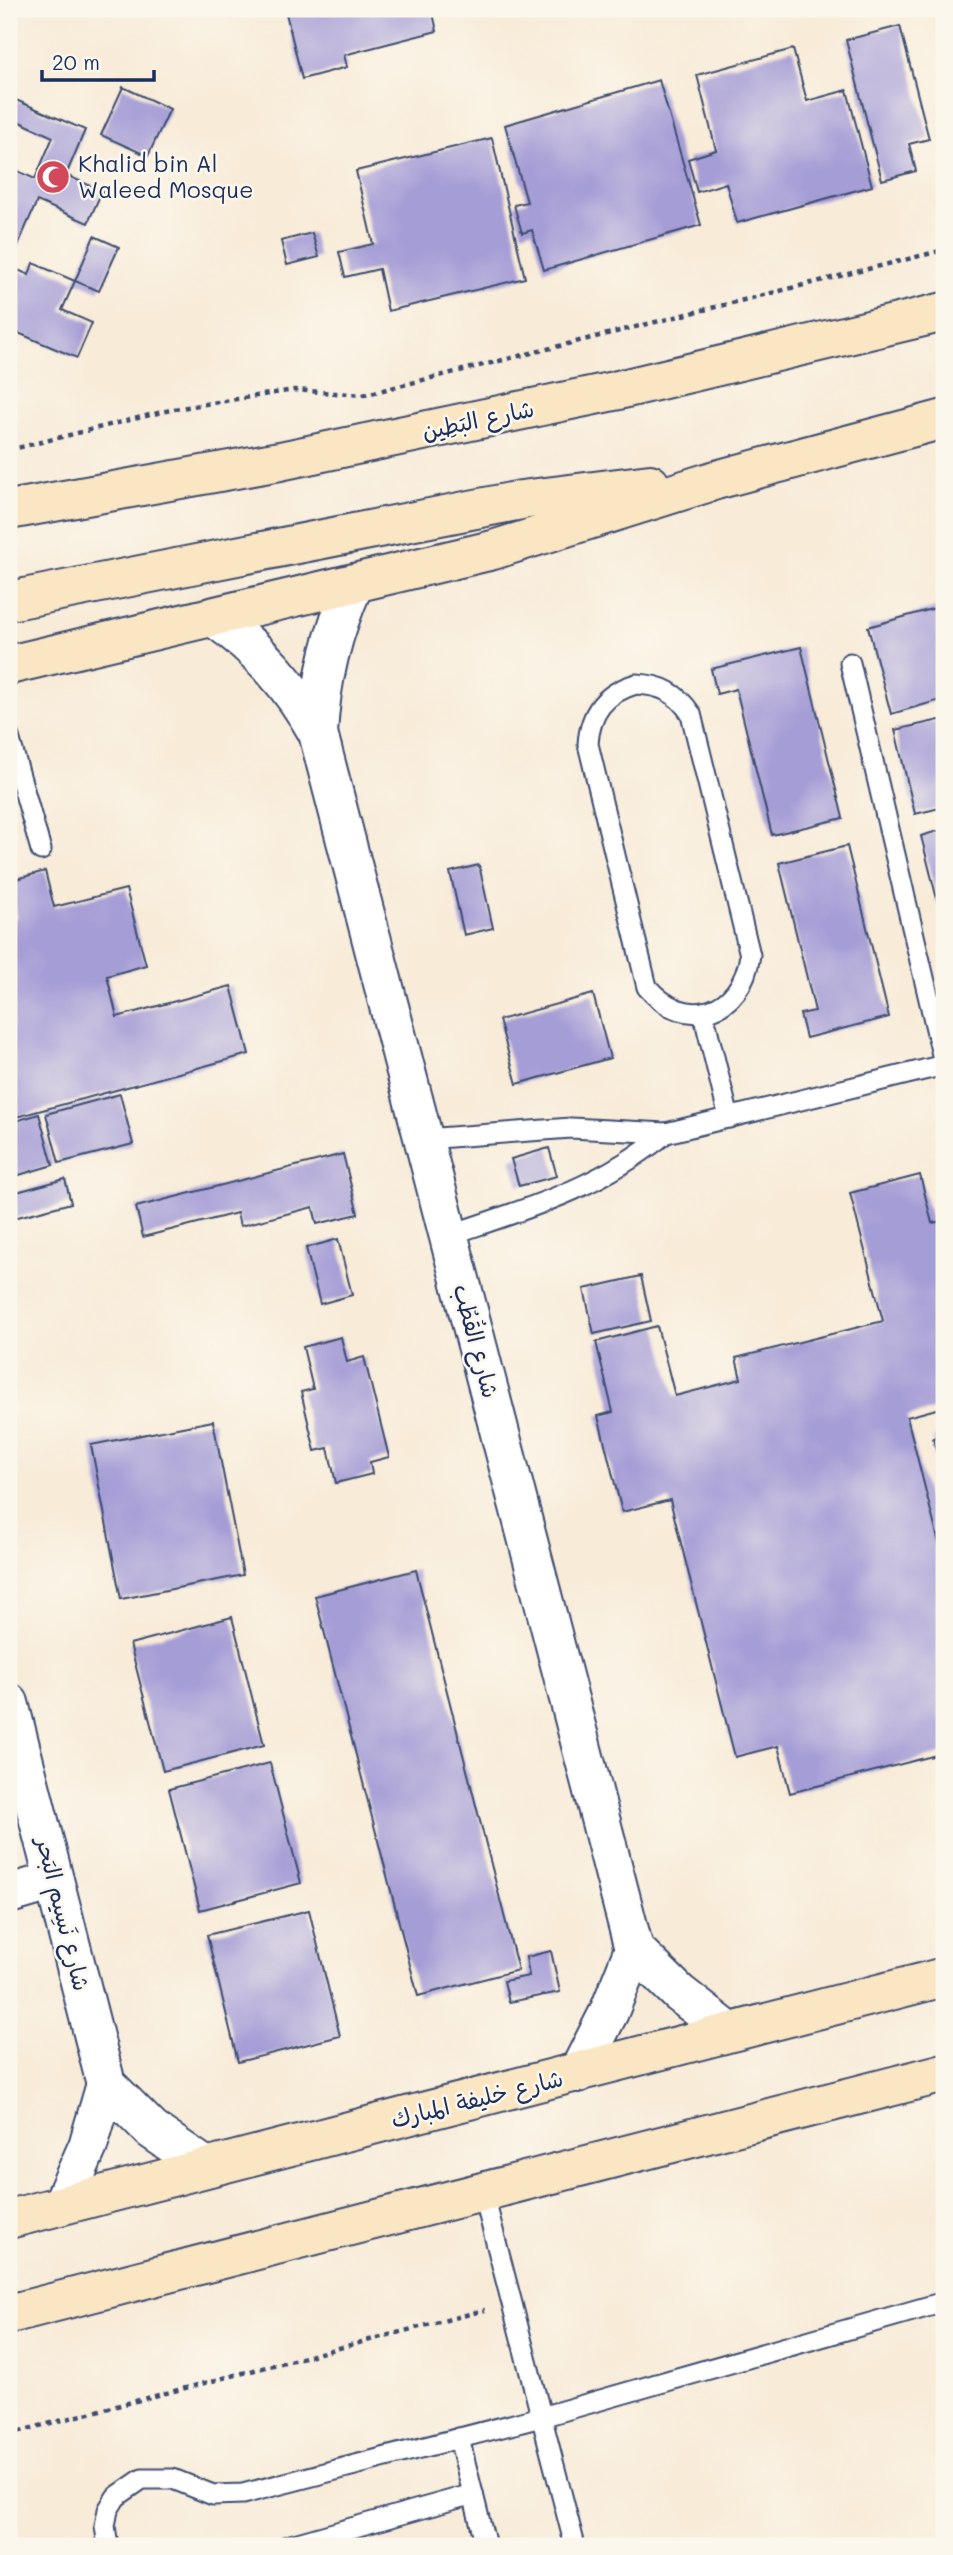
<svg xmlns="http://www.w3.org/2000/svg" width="953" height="2555" font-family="Mali,'Playpen Sans Arabic',sans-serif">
  <rect width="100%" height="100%" fill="#fbf7ec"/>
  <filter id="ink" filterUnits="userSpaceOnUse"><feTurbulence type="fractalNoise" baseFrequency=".0143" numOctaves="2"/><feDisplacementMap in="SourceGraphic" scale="14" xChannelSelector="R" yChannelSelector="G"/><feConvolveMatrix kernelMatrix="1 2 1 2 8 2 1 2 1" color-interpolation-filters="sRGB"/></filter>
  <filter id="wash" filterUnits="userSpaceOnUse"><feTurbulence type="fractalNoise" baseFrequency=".00686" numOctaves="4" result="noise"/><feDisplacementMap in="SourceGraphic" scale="28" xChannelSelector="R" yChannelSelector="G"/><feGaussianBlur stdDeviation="1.57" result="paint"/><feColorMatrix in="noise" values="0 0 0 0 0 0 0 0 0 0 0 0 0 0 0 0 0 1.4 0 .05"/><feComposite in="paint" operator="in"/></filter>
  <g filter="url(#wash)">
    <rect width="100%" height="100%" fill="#f8ebd8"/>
    <g id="blocks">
      <g fill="#a59dd6">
        <polygon points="253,9 271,9 271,10 254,14"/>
        <polygon points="285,9 432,9 437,31 344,55 347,67 302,79"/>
        <polygon points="900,26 929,139 909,144 916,171 882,180 846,40"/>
        <polygon points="793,49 807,101 847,90 872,186 737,223 726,183 697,192 688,159 716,150 697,75"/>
        <polygon points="659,80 701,225 544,270 532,230 522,233 514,205 527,202 505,125"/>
        <polygon points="123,87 170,109 148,156 101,135"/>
        <polygon points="9,97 85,130 66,175 102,191 88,223 37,201 12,259 9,258 9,167 35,179 53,137 9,117"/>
        <polygon points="492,138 525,278 388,311 379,269 345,277 339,252 373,244 356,171"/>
        <polygon points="312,233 319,257 287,265 281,241"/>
        <polygon points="94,236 119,247 99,291 75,281"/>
        <polygon points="33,263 75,281 62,310 92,323 77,358 9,329 9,266 29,275"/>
        <polygon points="939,607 944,625 944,699 891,714 868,627"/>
        <polygon points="801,647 843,818 772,835 736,689 717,694 711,669"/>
        <polygon points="944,719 944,807 915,814 895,730"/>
        <polygon points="944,829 944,914 941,915 921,836"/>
        <polygon points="847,846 889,1017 806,1038 800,1014 815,1011 779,863"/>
        <polygon points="479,865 493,928 464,935 450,872"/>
        <polygon points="45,871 54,907 126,889 146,965 107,976 117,1017 231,986 249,1054 9,1119 9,920 16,918 9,881"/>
        <polygon points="593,994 610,1058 517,1084 499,1020"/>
        <polygon points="120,1094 133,1144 59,1163 46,1114"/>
        <polygon points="39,1114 53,1165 9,1178 9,1123"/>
        <polygon points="549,1148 557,1176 519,1186 511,1159"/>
        <polygon points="343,1154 358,1214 317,1224 313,1207 240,1226 237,1213 143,1237 136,1207"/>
        <polygon points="920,1175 932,1223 944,1221 944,1407 907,1417 944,1563 944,1753 790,1793 778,1746 735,1757 670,1500 622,1512 598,1416 613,1412 596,1342 657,1326 675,1396 741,1379 736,1358 883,1321 850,1193"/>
        <polygon points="65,1179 71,1203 14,1218 9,1194"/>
        <polygon points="338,1239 352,1295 320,1304 306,1248"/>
        <polygon points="641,1276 651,1321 594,1334 584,1289"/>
        <polygon points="341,1337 347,1362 364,1357 389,1457 370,1462 372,1474 336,1483 328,1448 315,1451 301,1392 313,1389 303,1347"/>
        <polygon points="213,1421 243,1575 121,1599 91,1445"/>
        <polygon points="944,1435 944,1479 943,1479 933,1438"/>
        <polygon points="416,1570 518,1970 418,1996 315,1596"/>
        <polygon points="232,1617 264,1745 163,1771 130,1644"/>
        <polygon points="270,1763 301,1883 200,1910 169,1789"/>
        <polygon points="309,1910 340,2036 238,2062 207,1935"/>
        <polygon points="551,1951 560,1992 509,2002 504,1981 529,1976 526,1957"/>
      </g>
    </g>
  </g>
  <g filter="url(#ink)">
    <use href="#blocks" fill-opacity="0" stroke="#3c4b70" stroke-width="2"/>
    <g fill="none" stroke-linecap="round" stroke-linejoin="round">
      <g stroke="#3c4b70" stroke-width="23">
        <g id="lane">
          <polyline points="850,663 944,1063"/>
          <path d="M636 684C662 685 677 693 691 714L750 955C742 1014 686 1033 647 987L588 744C590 712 605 693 636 684Z"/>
          <polyline points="9,737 41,850"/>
          <polyline points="703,1012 729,1118"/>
          <polyline points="424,1139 571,1128 666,1133 944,1065"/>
          <path d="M449 1235C529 1208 600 1188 666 1133"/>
          <polyline points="483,2192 575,2546"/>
          <polyline points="459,2438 486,2546"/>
          <polyline points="108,2546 105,2526 108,2510 116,2497 142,2479 173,2479 213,2495 243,2494 541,2417 944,2302"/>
          <polyline points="287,2546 473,2494"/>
        </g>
      </g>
      <g stroke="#3c4b70" stroke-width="42">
        <g id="street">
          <path d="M215 618C260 650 291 685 318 733L634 1949 679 1993 729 2032"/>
          <path d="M318 733C321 679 332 633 354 584"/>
          <polyline points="9,1703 106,2084 152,2130 206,2167"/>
          <polyline points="9,1894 54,1881"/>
          <polyline points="578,2073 609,2012 634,1949"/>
          <polyline points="62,2205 88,2146 106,2084"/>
        </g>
      </g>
      <g stroke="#3c4b70" stroke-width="42">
        <g id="secondary">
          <polyline points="9,510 280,461 614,391 944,312"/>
          <polyline points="9,601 521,500 650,484"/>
          <polyline points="9,665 493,550 716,480 944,419"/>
          <polyline points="9,2219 944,1977"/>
          <polyline points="9,2314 944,2073"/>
        </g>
      </g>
      <g stroke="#3c4b70" stroke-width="4.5" stroke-dasharray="5 5" stroke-linecap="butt">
        <polyline points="9,450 174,409 294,390 363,395 944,250"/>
        <polyline points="9,2434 485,2310"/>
      </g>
      <use href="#lane" stroke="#fff" stroke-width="19"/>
      <use href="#street" stroke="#fff" stroke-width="38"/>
      <use href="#secondary" stroke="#fbe6c4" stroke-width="38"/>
    </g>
  </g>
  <defs>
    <g id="mosque-disc" transform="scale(1.75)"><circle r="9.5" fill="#d1495b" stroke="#fbf7ec"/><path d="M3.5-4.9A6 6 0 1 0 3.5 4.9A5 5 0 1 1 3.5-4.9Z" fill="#fff"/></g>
  </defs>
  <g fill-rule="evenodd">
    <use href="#mosque-disc" x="53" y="177"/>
  </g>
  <g text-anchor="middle" stroke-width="5" stroke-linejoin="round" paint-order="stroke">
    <g font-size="23" fill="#1b2f5e" stroke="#fbf7ec" text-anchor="start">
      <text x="78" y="172">Khalid bin Al<tspan x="78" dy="26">Waleed Mosque</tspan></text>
    </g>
    <g font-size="23" fill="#1b2f5e" stroke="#fbf7ec">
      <text transform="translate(478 420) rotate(-12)" y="8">شارع البَطِين</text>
      <text transform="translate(476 1341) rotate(75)" y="8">شارع القُطُب</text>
      <text transform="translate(63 1914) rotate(76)" y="8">شارع نَسِيم البَحر</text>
      <text transform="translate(477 2099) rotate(-14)" y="8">شارع خليفة المبارك</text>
    </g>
  </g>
  <rect width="953" height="2555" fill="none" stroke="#fbf7ec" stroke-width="35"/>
  <path d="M42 70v10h112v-10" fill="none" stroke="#1b2f5e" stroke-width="3.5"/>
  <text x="52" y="70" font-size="21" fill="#1b2f5e" stroke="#fbf7ec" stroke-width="5" paint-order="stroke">20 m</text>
</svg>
